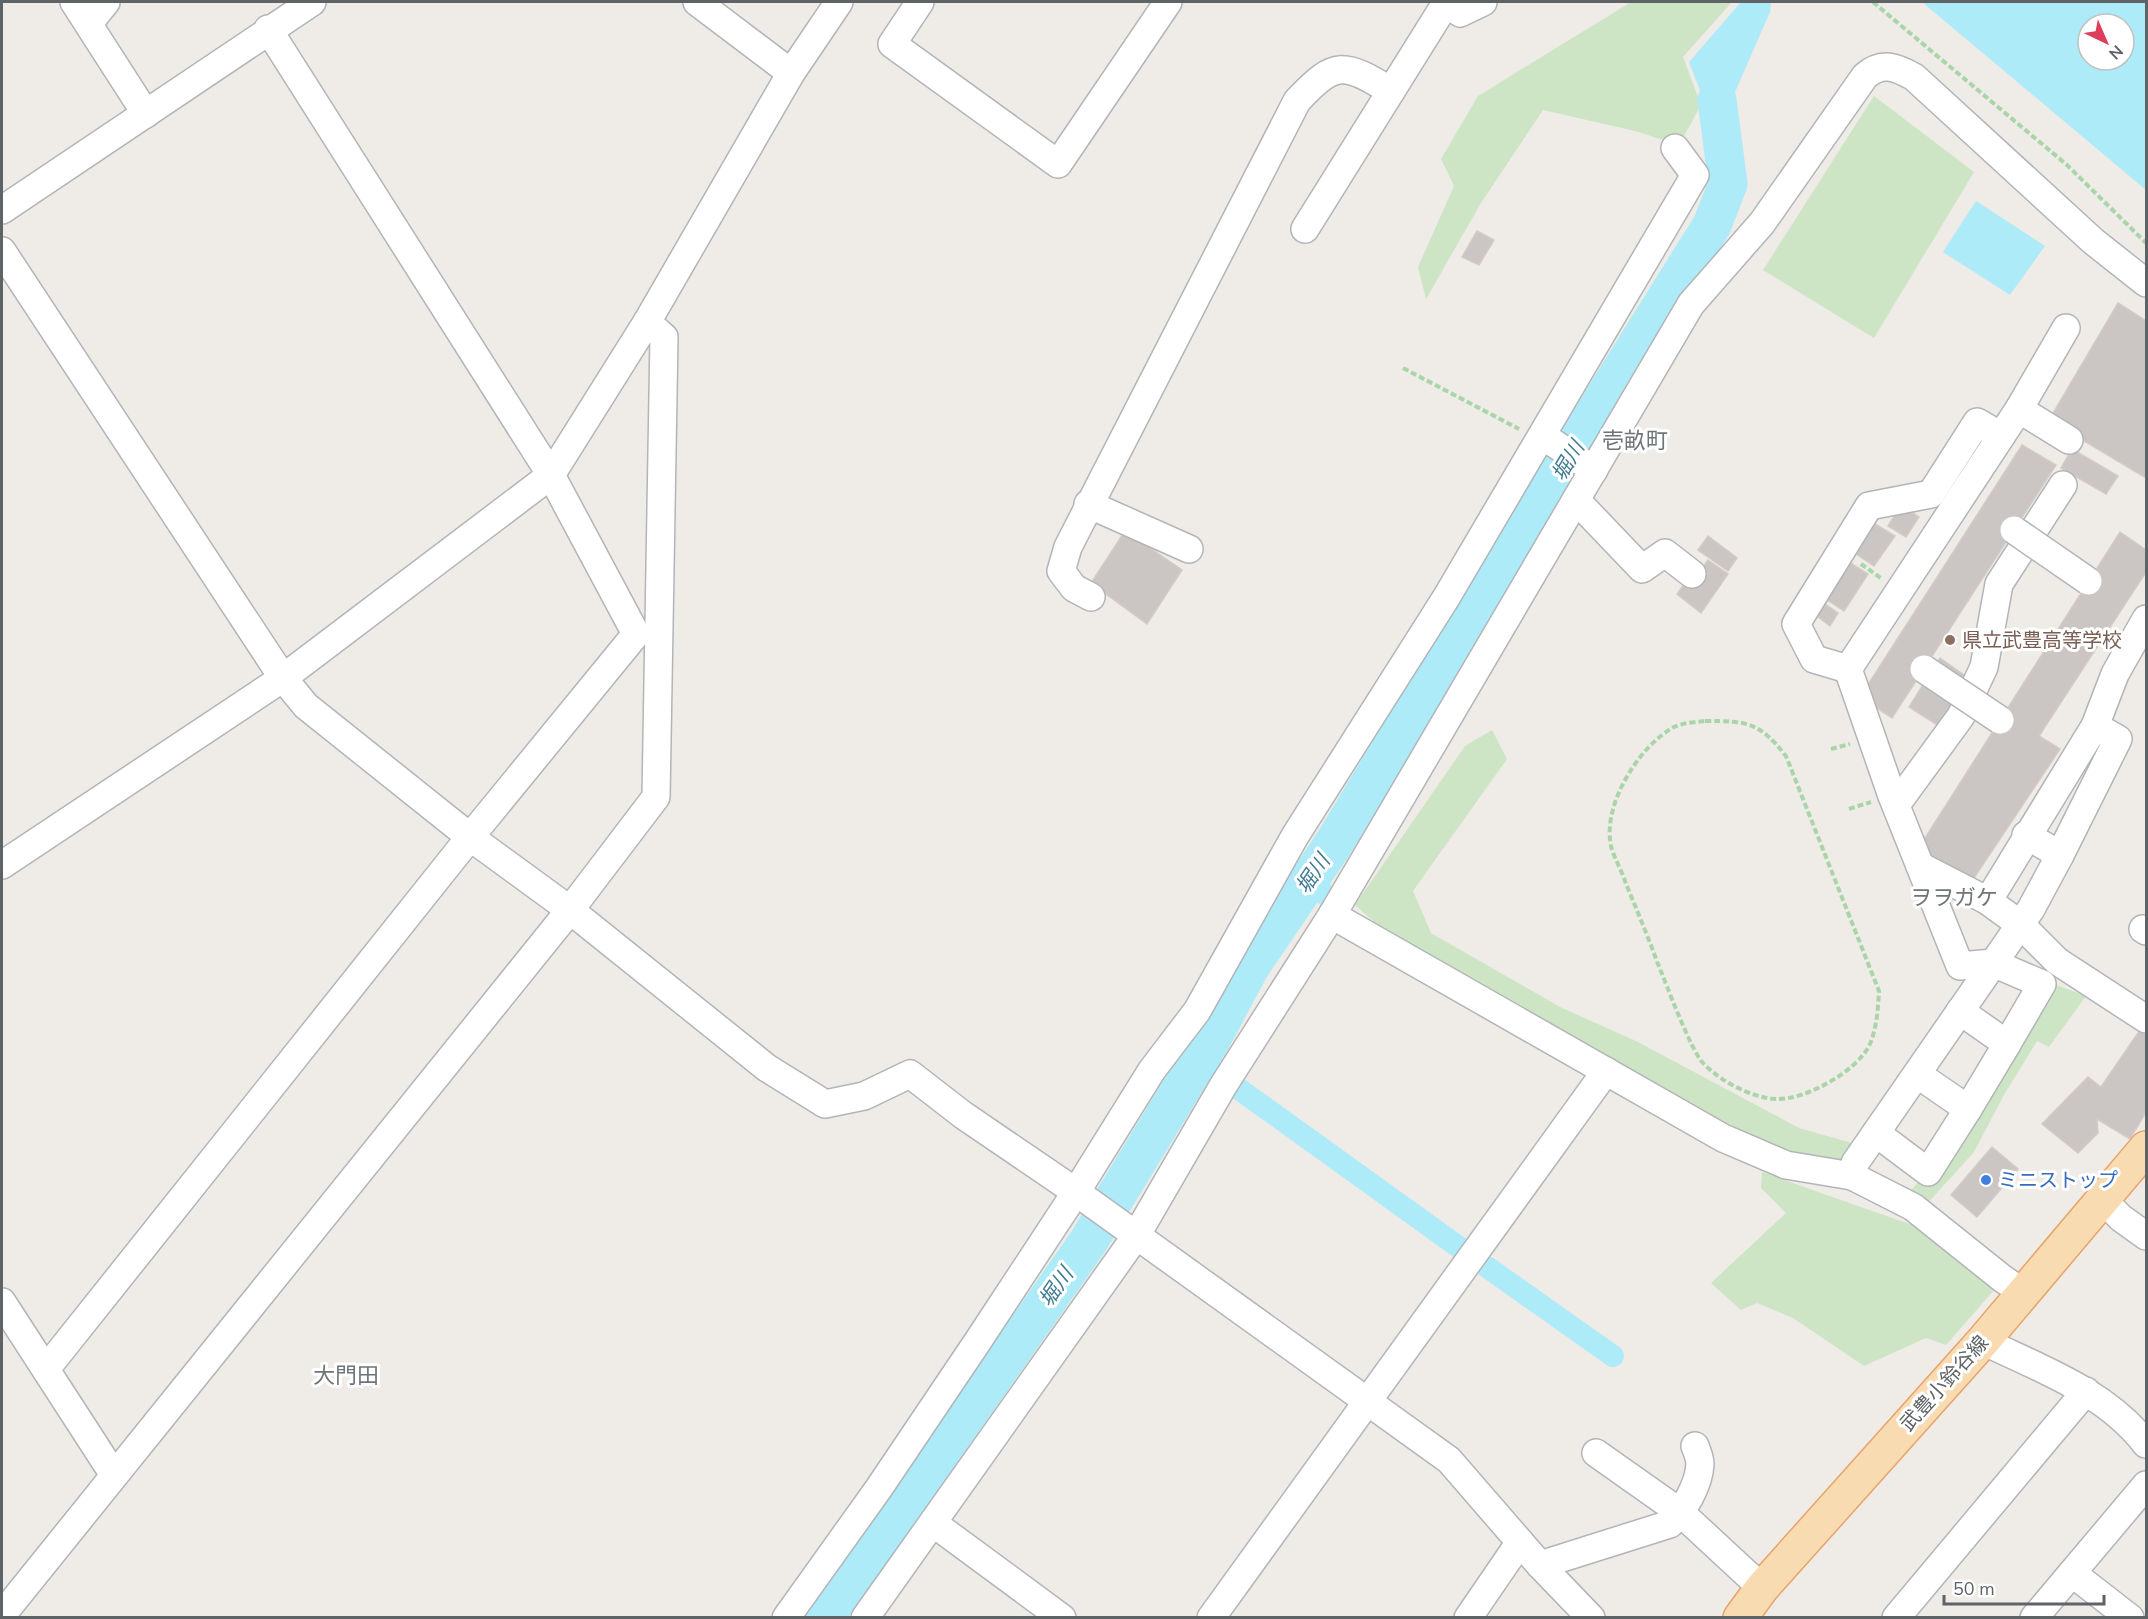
<svg xmlns="http://www.w3.org/2000/svg" width="2148" height="1619" font-family="'Nunito Sans','Noto Sans JP',sans-serif">
  <rect width="100%" height="100%" fill="#efebe7"/>
  <g fill="#cde5c5">
    <polygon points="1631,2 1732,2 1683,57 1701,105 1679,145 1635,131 1543,110 1481,203 1426,299 1418,267 1454,186 1441,159 1478,96"/>
    <polygon points="1874,96 1974,172 1874,338 1763,270"/>
    <polygon points="1492,730 1507,759 1413,891 1431,933 1562,1008 1636,1041 1799,1128 1852,1143 1845,1164 1791,1156 1696,1107 1382,929 1355,905 1465,746"/>
    <polygon points="2056,985 2086,996 2049,1047 2037,1041 2005,1093 1974,1152 1925,1206 1906,1195 1957,1143"/>
    <polygon points="1762,1172 1929,1231 1995,1289 1946,1345 1926,1338 1864,1366 1793,1318 1757,1303 1741,1310 1711,1283 1786,1213 1761,1188"/>
  </g>
  <g fill="#adebf9" fill-rule="evenodd">
    <polygon points="1741,2 1771,2 1770,12 1729,106 1701,93 1689,62"/>
    <path d="M1922 2H2146V190ZM2088 24H2124V60H2088Z"/>
    <polygon points="1976,201 2045,246 2010,295 1943,252"/>
  </g>
  <g fill="none" stroke-linecap="round" stroke-linejoin="round">
    <g stroke="#adebf9" stroke-width="22">
      <polyline points="1309,883 1330,898"/>
      <polyline points="1195,1064 1216,1074"/>
      <polyline points="1239,1089 1460,1248"/>
      <polyline points="1487,1267 1613,1356"/>
    </g>
    <polyline stroke="#adebf9" stroke-width="39" points="824,1618 1088,1242 1212,1038 1250,967 1334,843 1579,438 1712,225 1728,184 1717,100"/>
  </g>
  <g fill="#cbc6c4" stroke="#d3cbc5" stroke-width="1.5">
    <polygon points="1477,231 1494,240 1479,265 1462,257"/>
    <polygon points="2118,303 2146,321 2146,478 2049,420"/>
    <polygon points="2022,445 2056,465 1892,718 1860,697"/>
    <polygon points="2072,449 2118,476 2106,494 2061,468"/>
    <polygon points="1901,505 1919,517 1906,537 1888,526"/>
    <polygon points="1875,524 1895,536 1874,566 1855,553"/>
    <polygon points="1125,531 1182,570 1147,624 1091,583"/>
    <polygon points="2120,532 2146,550 2146,572 2039,736 2060,749 1972,881 1918,849"/>
    <polygon points="1708,536 1737,558 1728,571 1698,550"/>
    <polygon points="1708,560 1728,574 1701,613 1677,594 1687,580 1691,584"/>
    <polygon points="1847,561 1868,574 1844,611 1823,597"/>
    <polygon points="1825,604 1838,613 1830,626 1817,616"/>
    <polygon points="1940,658 1971,680 1942,728 1909,707"/>
    <polygon points="2140,1030 2146,1034 2146,1112 2130,1139 2097,1119 2098,1133 2078,1153 2042,1124 2088,1077 2101,1087"/>
    <polygon points="1992,1147 2018,1169 1977,1217 1951,1195"/>
  </g>
  <g fill="none" stroke-linecap="round" stroke-linejoin="round">
    <g stroke="#b2b5b8" stroke-width="30">
      <g id="minor">
        <polyline points="74,2 146,114"/>
        <polyline points="697,2 791,73"/>
        <polyline points="920,2 892,44 1058,164 1168,2"/>
        <polyline points="1444,2 1460,13 1483,2"/>
        <polyline points="89,23 106,2"/>
        <polyline points="2,210 312,2"/>
        <polyline points="1305,229 1446,3"/>
        <polyline points="2,251 283,678 306,706 470,837 570,910 767,1068 825,1104 864,1096 910,1074 963,1115 1076,1192 1449,1460 1540,1565 1591,1618"/>
        <polyline points="2019,409 2069,440"/>
        <polyline points="1543,436 1594,470"/>
        <polyline points="1576,500 1642,569 1665,553 1692,574"/>
        <polyline points="1088,504 1189,549"/>
        <path d="M1091 597 1074 588 1061 571 1068 547 1297 101C1336 59 1344 63 1391 91"/>
        <polyline points="1848,669 1814,659 1796,624 1869,506 1931,494 1977,422 2001,436"/>
        <polyline points="1896,805 1961,716 1984,667 1999,584 2063,485"/>
        <polyline points="2060,855 2118,739 2095,726"/>
        <polyline points="2,865 283,678 551,475 647,322 791,73 839,2"/>
        <polyline points="1920,866 1988,901 2021,925 2057,961 2146,1019"/>
        <polyline points="1988,901 2095,726 2115,674 2146,619"/>
        <polyline points="1332,915 1723,1138 1786,1165 1852,1176 1913,1207 2003,1279 2024,1293"/>
        <polyline points="2143,929 2146,931"/>
        <polyline points="2007,1044 2042,984 1993,963 1960,966 1892,796 1848,669 2019,409 2066,328"/>
        <polyline points="1917,1074 1968,1109 2007,1044 1960,1011"/>
        <polyline points="1876,1133 1928,1172 1968,1109"/>
        <polyline points="1852,1176 1855,1163 2031,909 2060,855 2026,835"/>
        <polyline points="2103,1200 2121,1218 2146,1236"/>
        <polyline points="2,1302 114,1475"/>
        <path d="M1983 1341C2041 1369 2106 1392 2146 1444"/>
        <polyline points="46,1369 470,837 636,634 551,475 268,29"/>
        <polyline points="1596,1453 1681,1513 1762,1588"/>
        <polyline points="933,1523 1062,1618"/>
        <path d="M1540 1565 1670 1524C1684 1510 1699 1485 1700 1464 1700 1459 1697 1451 1695 1446"/>
        <polyline points="2072,1573 2130,1618"/>
        <polyline points="2,1615 570,910 656,797 664,337 647,322"/>
        <polyline points="786,1618 879,1488 978,1341 1076,1192 1152,1070 1197,1011 1295,836 1446,598 1695,175 1675,148"/>
        <path d="M865 1618 1136 1236 1223 1086 1332 915 1691 304 1762 223 1865 76C1882 61 1896 67 1914 77L2093 241 2146 283"/>
        <polyline points="1211,1618 1606,1071"/>
        <polyline points="1468,1618 1520,1542"/>
        <polyline points="1896,1618 2086,1391"/>
        <polyline points="2034,1618 2146,1485"/>
      </g>
    </g>
    <g stroke="#e8a367" stroke-width="36">
      <polyline id="major" points="1740,1618 1762,1588 1983,1341 2146,1148"/>
    </g>
    <g stroke="#a9d5a9" stroke-width="4" stroke-dasharray="6 3" stroke-linecap="butt">
      <polyline points="1873,2 2067,165 2146,243"/>
      <polyline points="1403,368 1519,429"/>
      <polyline points="1861,564 1882,579"/>
      <path d="M1705 721C1748 721 1759 722 1786 756L1879 991C1878 1008 1877 1027 1870 1044 1858 1071 1804 1101 1775 1099 1750 1097 1720 1081 1703 1063 1691 1051 1666 983 1658 964 1648 937 1637 910 1626 884 1622 871 1614 858 1611 846 1602 805 1639 746 1674 727 1682 723 1695 722 1705 721Z"/>
      <polyline points="1831,749 1850,744"/>
      <polyline points="1849,809 1871,802"/>
    </g>
    <use href="#minor" stroke="#fff" stroke-width="27"/>
    <use href="#major" stroke="#f9dbb1" stroke-width="33"/>
    <g stroke="#b2b5b8" stroke-width="30" stroke-linecap="butt">
      <g id="minor-bridge">
        <polyline points="2014,530 2088,581"/>
        <polyline points="1924,669 2000,720"/>
      </g>
    </g>
    <use href="#minor-bridge" stroke="#fff" stroke-width="27"/>
  </g>
  <circle fill="#8d6e63" stroke="#fff" stroke-width="2" cx="1950" cy="640" r="6"/>
  <circle fill="#3f7fe0" stroke="#fff" stroke-width="2" cx="1986" cy="1180" r="6"/>
  <g text-anchor="middle" stroke-width="6" stroke-linejoin="round" paint-order="stroke">
    <g font-size="20" fill="#785e54" stroke="#fff" text-anchor="start">
      <text x="1962" y="647">県立武豊高等学校</text>
    </g>
    <g font-size="20" fill="#366cbe" stroke="#fff" text-anchor="start">
      <text x="1998" y="1187">ミニストップ</text>
    </g>
    <g font-size="20" fill="#5e6366" stroke="#fff">
      <text transform="translate(1944 1383) rotate(-48)" y="7">武豊小鈴谷線</text>
    </g>
    <g font-size="21" font-style="italic" fill="#407c91" stroke="#fff">
      <text transform="translate(1568 461) rotate(-59)" y="7">堀川</text>
      <text transform="translate(1313 874) rotate(-56)" y="7">堀川</text>
      <text transform="translate(1056 1287) rotate(-55)" y="7">堀川</text>
    </g>
    <g font-size="22" fill="#6f7578" stroke="#fff">
      <text x="1635" y="448">壱畝町</text>
      <text x="1954" y="905">ヲヲガケ</text>
      <text x="346" y="1383">大門田</text>
    </g>
  </g>
  <rect width="2148" height="1619" fill="none" stroke="#5e6366" stroke-width="6"/>
  <g transform="translate(2106 42) rotate(136)"><circle r="28" fill="#ffffff" stroke="#bfc1c2" stroke-width="1.5"/>
  <path d="M0-4.5L10 22L0 15L-10 22Z" fill="#dd3e5a"/>
  <text y="-9" font-size="16" font-weight="bold" text-anchor="middle" fill="#5e6366">N</text>
  </g>
  <path d="M1944 1595v9h160v-9" fill="none" stroke="#5e6366" stroke-width="3"/>
  <text x="1953" y="1595" font-size="18" fill="#5e6366" stroke="#ffffff" stroke-width="4.5" paint-order="stroke">50 m</text>
</svg>
